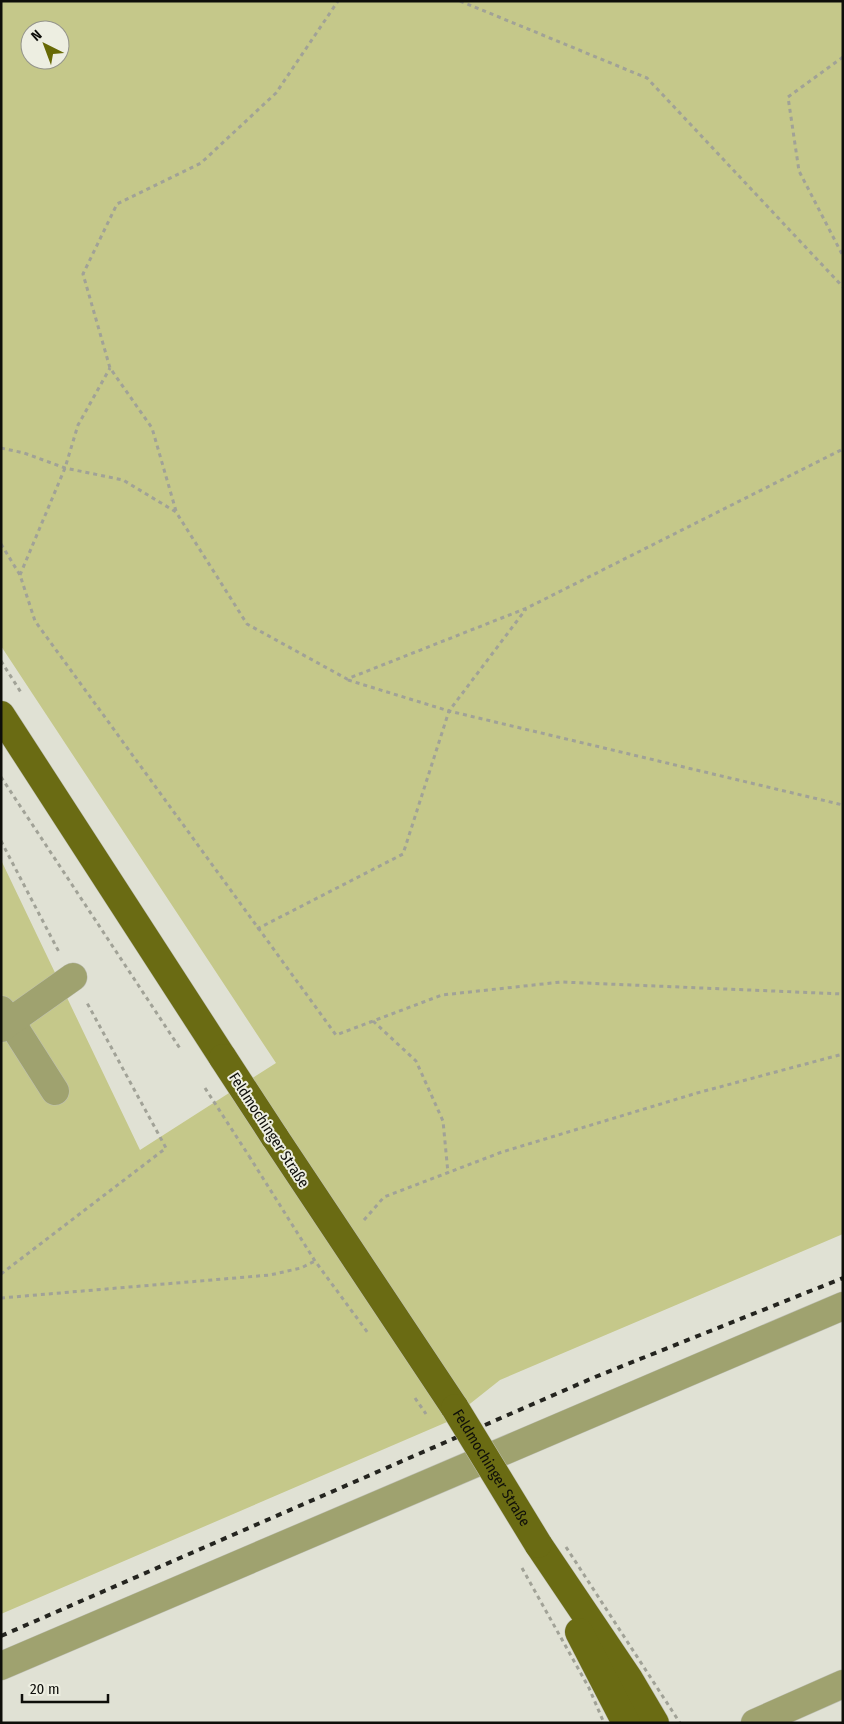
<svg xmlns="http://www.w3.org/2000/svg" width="844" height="1724" font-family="'Fira Sans Condensed',sans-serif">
  <rect width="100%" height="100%" fill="#e0e1d4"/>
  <path fill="#c5c88a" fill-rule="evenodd" d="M1 1H843V1234L500 1380 447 1422 1 1614V860L140 1150 276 1063 1 646ZM30 30H60V60H30Z"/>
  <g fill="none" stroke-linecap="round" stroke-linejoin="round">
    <g stroke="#bebfb4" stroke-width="29">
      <g id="minor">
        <polyline points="1,1010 11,1022 55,1091"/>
        <polyline points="1,1028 73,977"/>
        <polyline points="1,1666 843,1306"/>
        <polyline points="755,1723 843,1684"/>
      </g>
    </g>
    <g stroke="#bebfb4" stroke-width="29">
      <g id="major">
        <polyline points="1,715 223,1058"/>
        <polyline points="274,1136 455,1408"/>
        <polyline points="538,1544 629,1679 655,1723"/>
        <polyline points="579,1632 626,1723"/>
      </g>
    </g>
    <g stroke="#a1a297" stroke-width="3" stroke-dasharray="4 4" stroke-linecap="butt">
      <polyline points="460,1 647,78 843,287"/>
      <polyline points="843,57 788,97 799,171 843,256"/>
      <polyline points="1,448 24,453 65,468 123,480 176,512 247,624 347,679 527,608 843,449"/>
      <polyline points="176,511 152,428 110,368 83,274 117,204 201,163 276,93 338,1"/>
      <polyline points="1,544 20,575 35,621 336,1035 442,995 561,982 843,994"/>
      <polyline points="20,575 65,468 78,425 110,368"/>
      <polyline points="1,661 22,694"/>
      <polyline points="348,680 449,711 843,805"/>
      <polyline points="1,777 181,1050"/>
      <polyline points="1,841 60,954"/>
      <polyline points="257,929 403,854 449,711 526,609"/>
      <polyline points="373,1021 416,1061 443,1121 448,1173"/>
      <polyline points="249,1156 315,1261 368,1333"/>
      <polyline points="364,1220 384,1197 502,1152 697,1093 843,1054"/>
      <polyline points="1,1274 166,1148 86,1001"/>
      <polyline points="1,1298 270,1275 301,1268 315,1261"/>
    </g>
    <use href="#minor" stroke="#9fa26f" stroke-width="28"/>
    <use href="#major" stroke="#6a6b13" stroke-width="28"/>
    <polyline stroke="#24241f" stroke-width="4" stroke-dasharray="6 6" stroke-linecap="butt" points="1,1636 595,1377 843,1278"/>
    <g stroke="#bebfb4" stroke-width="29" stroke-linecap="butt">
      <g id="major-bridge">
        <polyline points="223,1058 274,1136"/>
        <path id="s1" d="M455 1408 538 1544"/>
      </g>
    </g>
    <g stroke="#a1a297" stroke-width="3" stroke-dasharray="4 4" stroke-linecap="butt">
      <polyline points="205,1088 249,1156"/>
      <polyline points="415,1398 426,1414"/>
      <polyline points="566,1547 680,1723"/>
      <polyline points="522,1568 589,1688 604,1723"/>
    </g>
    <use href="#major-bridge" stroke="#6a6b13" stroke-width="28"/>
  </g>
  <g text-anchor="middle" stroke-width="4" stroke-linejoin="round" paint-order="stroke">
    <g font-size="15" fill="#0e0e0a" stroke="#edeee1">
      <text transform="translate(269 1130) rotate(57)" y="5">Feldmochinger Straße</text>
      <text dy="5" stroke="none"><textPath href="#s1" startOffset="70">Feldmochinger Straße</textPath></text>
    </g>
  </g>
  <rect width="844" height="1724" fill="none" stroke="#0e0e0a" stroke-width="5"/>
  <g transform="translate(45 45) rotate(318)"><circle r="24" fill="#edeee1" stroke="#94948b"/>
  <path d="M0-4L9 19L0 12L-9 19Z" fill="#676905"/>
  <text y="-8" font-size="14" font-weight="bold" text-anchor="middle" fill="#0e0e0a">N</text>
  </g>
  <path d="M22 1694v8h86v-8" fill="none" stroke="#0e0e0a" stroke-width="2.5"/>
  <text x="30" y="1694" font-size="15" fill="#0e0e0a" stroke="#edeee1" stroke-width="4" paint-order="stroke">20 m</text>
</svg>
